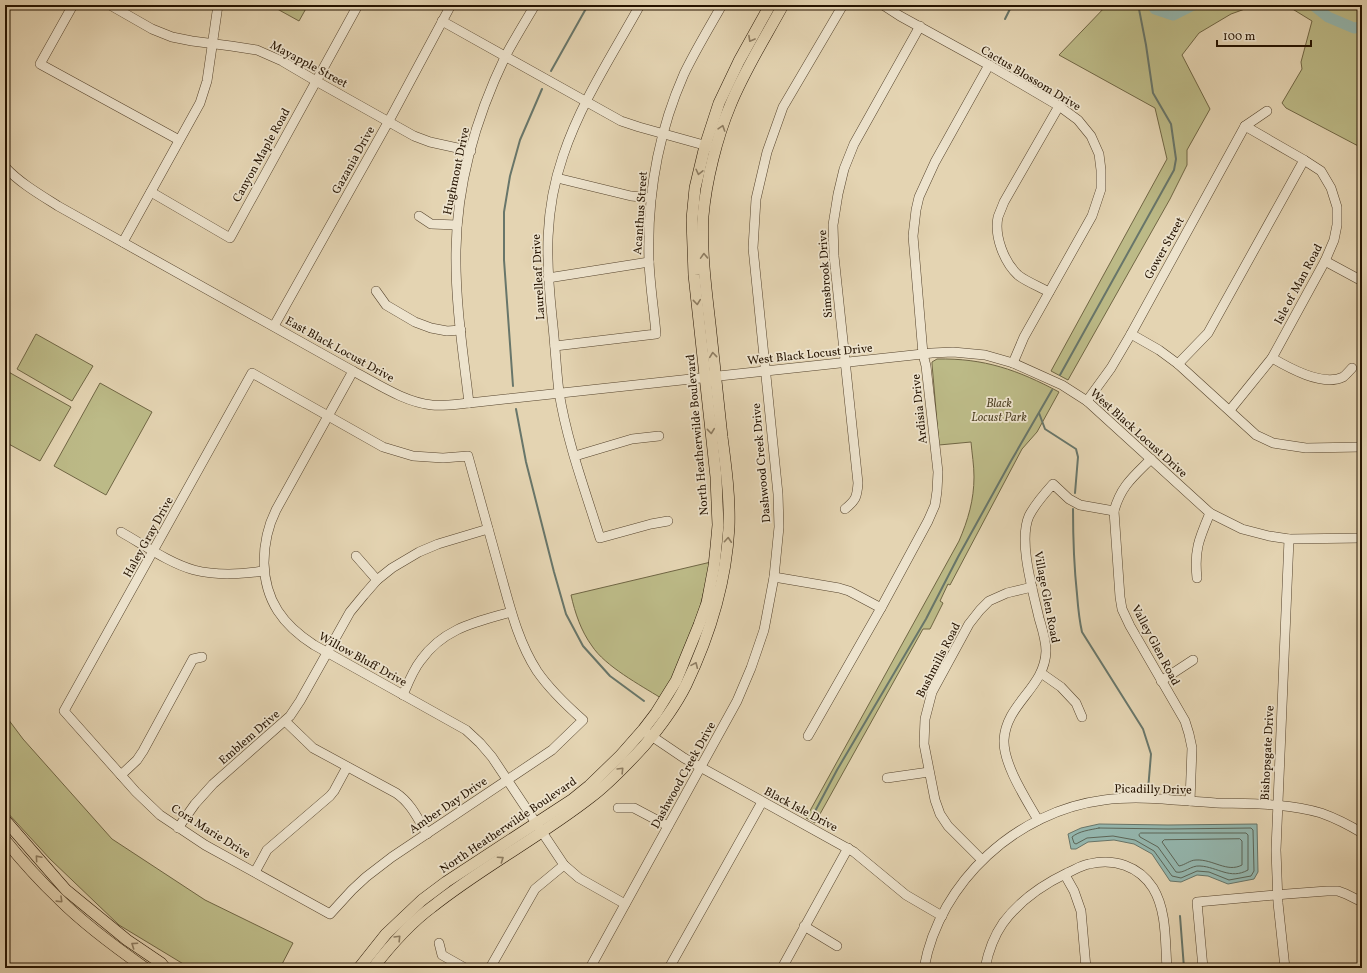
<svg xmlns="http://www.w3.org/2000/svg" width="1367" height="973" font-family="Vollkorn,serif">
  <rect width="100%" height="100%" fill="#e4d4b2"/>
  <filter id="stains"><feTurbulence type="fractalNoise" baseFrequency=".005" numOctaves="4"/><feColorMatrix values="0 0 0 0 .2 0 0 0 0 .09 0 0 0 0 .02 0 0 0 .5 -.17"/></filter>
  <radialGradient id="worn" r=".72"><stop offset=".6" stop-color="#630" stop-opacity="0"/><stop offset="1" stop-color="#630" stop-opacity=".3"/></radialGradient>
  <g fill="#bcba87" stroke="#706644">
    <polygon points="270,5 308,5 299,21"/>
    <polygon points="1107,5 1267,5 1256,5 1231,14 1199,33 1182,55 1210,109 1187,150 1187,165 1170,199 1068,380 1051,371 1167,159 1155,108 1059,55"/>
    <polygon points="1286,5 1316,5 1315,10 1321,14 1326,5 1362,5 1362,148 1286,108 1282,103 1302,69 1301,62 1312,21"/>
    <polygon points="36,334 93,366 72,401 17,369"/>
    <path d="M937 359C984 358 1018 370 1059 392L1037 432 1022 449 950 585 948 584 940 601 943 603 930 629H923L815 823 806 818 959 541C968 520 974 500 974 477 974 465 972 454 971 442L939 445 932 364V362Z"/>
    <polygon points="5,370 71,407 40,461 5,442"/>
    <polygon points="100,383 152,412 106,495 54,466"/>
    <path d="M711 562 700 607 678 668 661 698C640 685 605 666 592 646 581 631 575 613 571 595Z"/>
    <polygon points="5,715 23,739 112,839 205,900 293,943 280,968 190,968 119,925 50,859 5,810"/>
  </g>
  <polygon fill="#95b8b0" stroke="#68766a" points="1099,824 1168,825 1257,824 1258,872 1254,879 1228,884 1208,876 1197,875 1181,882 1170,881 1152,854 1134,844 1114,840 1088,842 1076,849 1071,849 1068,834 1081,828"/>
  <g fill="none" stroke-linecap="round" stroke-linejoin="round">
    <g stroke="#5d6658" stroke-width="1">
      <path d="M1099 828 1168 829 1251 828 1253 830 1254 871 1251 876 1229 880 1209 872 1197 871 1181 878 1172 876 1154 851 1135 840 1113 836 1087 838 1076 844 1074 843 1072 837C1079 831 1090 830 1099 828Z"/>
      <path d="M1141 833H1246L1248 835V870C1230 880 1218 867 1200 866 1191 865 1184 874 1176 872L1158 847 1140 837 1139 835Z"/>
      <path d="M1240 839 1242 841V865C1227 873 1213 859 1196 860 1190 860 1185 865 1179 866L1162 842 1164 840Z"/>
    </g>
    <g stroke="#68766a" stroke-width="2">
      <polyline points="1005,19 1012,5"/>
      <polyline points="551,71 588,5"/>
      <polyline points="1060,375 1174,170 1176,159 1171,124 1153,93 1146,45 1139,9 1140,5"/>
      <polyline points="513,386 504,260 504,212 510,176 520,140 542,89"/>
      <polyline points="516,409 526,462 554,572 566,614 583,646 610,676 644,701"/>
      <polyline points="1039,413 1045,429 1076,449 1078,457 1075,493"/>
      <path d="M1073 509C1073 538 1074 566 1077 594 1078 607 1079 619 1082 632L1143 729 1151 754 1148 790"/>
      <polyline points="812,817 837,770 926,619 958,557 1011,461 1052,390"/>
      <polyline points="1180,916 1184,968"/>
    </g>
    <g stroke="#95b8b0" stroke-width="11">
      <polyline points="1152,5 1155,9 1173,15 1193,5"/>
      <polyline points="1313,5 1328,17 1354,28 1362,27"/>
    </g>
    <g stroke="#55432c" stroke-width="10">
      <g id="minor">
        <polyline points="73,5 40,64 179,140"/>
        <polyline points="110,5 152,29 172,37 192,41 231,46 257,50 282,61 316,81 414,136 430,142 471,151"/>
        <path d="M640 5C613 54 581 102 563 156 544 211 546 260 552 317 555 342 556 368 559 392 567 442 585 490 600 538L651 524 668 521"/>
        <polyline points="883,5 900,16 989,65 1059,106 1078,120 1091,136 1099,154 1101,170 1101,189 1092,216 1024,337 1013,363"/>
        <polyline points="442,21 621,121 639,127 711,147"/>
        <path d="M5 167C20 183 39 194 58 206L353 371C378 384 404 402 432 405 444 406 458 404 469 403L932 353 953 352 985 355 1013 363 1062 385 1087 401 1210 513 1242 529 1269 536 1289 539 1362 538"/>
        <polyline points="557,178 631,196 651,198"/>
        <polyline points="151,192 230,238 358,5"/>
        <polyline points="419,216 431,224 457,225"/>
        <polyline points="123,242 200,103 207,81 218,5"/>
        <polyline points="1325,261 1362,281"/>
        <polyline points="548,278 649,262"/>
        <polyline points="376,291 386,305 415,322 431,328 447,331 461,330"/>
        <path d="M1049 292C1040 287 1025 281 1018 275 1004 262 994 236 998 217 1000 212 1002 207 1004 202L1059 106"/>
        <polyline points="274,326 391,117 451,5"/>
        <polyline points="1131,334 1159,350 1178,364 1256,435 1273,443 1306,448 1362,447"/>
        <path d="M555 346 656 334C654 310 650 286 649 261 647 198 658 133 684 74 695 51 709 28 722 5"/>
        <path d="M1272 358C1289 368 1323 387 1343 377 1346 375 1349 371 1352 368"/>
        <polyline points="1178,364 1208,333 1304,160"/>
        <path d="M353 371 276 510C267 528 264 544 264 563 265 601 283 625 314 645L466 730 480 743 492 757 564 865 579 878 625 904"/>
        <path d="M252 373 383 447 413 456 443 458 468 456C478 493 489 531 499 568 509 603 517 640 537 671 550 690 566 705 583 720L552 750 392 857 366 877 352 890 330 914 205 845 160 815 136 792 64 711Z"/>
        <polyline points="1087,401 1111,368 1131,334 1245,126 1267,111"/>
        <path d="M469 403C463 352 455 301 456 250 457 183 477 115 506 55 515 38 525 22 535 5"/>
        <polyline points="1230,410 1272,358 1325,261 1334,240 1337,225 1337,207 1331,188 1321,171 1304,160 1245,126"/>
        <polyline points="575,456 632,439 659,436"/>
        <path d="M1151 459C1133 477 1121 486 1114 511L1120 597 1122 609 1130 626 1185 721 1189 734 1192 748 1190 801"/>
        <path d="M845 509C856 500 857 497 858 483L834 256 833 225 838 194 844 169 854 144 920 26"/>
        <path d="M121 532C144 545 169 563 194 570 218 576 241 574 264 571"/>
        <polyline points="356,556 377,580"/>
        <polyline points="774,577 839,588 849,591 881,608"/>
        <path d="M1197 578C1194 550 1199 539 1210 513"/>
        <polyline points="1041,673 1061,687 1076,703 1082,717"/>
        <polyline points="1161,681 1193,660"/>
        <path d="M403 695C408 683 413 670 421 660 444 628 476 622 511 612"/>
        <path d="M285 721 313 748 396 793C411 803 418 819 427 834"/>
        <polyline points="647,733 684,758 854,852 906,895 942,916"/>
        <polyline points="808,736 881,608 928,521 935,505 937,491 938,472 926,366 923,354 913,236 916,210 919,197 935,162 989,65"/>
        <polyline points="121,775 137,760 143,751 193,659 202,657"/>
        <polyline points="887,778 929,772"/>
        <polyline points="618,808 634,808 668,826"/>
        <path d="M1038 820C1026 799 1003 764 1004 740 1006 703 1045 688 1046 651 1046 640 1042 628 1039 618 1033 591 1018 541 1029 516 1035 504 1044 494 1053 484L1069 499 1080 505 1114 511"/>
        <polyline points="178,828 195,804 213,784 290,716 300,701 350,612 364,595 377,580 392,568 419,552 438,544 488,529"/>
        <polyline points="982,860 948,826 940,814 935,800 924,744 925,719 932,692 969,624 980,610 989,601 1007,593 1032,587"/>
        <polyline points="255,872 267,850 330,796 334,791 347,767"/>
        <polyline points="1065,875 1074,891 1081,911 1086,968"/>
        <polyline points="804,926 837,946"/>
        <polyline points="439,943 442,955 465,968"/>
        <polyline points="490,968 535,889 564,865"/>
        <polyline points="590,968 737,701 751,668 764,630 774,577 779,527 778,494 753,248 756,199 767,152 783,107 843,5"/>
        <polyline points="669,968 762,802"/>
        <polyline points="782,968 848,848"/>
        <path d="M924 968C940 881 1017 811 1104 800 1141 795 1179 801 1216 803 1251 804 1287 803 1321 813 1335 818 1349 825 1362 833"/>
        <path d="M985 968C988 953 994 936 1003 923 1020 900 1042 885 1067 873 1074 870 1082 865 1089 864 1114 858 1139 866 1153 888 1167 911 1165 942 1167 968"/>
        <polyline points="1203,968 1197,902 1287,894 1327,891 1338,891 1346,894 1362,902"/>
        <polyline points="1285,968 1278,903 1276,850 1289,539"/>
      </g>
    </g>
    <g stroke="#251300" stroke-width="12">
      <g id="major">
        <polyline points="5,820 66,890 127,940 161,963 165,968"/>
        <path d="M5 840C22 861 40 881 59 899 85 925 115 947 145 968"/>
        <polyline points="359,968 386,934 422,900 446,882 573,799 589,786 621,755 643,730 656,713 676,681 699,625 707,603 714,566 716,547 718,525 717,502 716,477 694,275 692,219 695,188 705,146 719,103 739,61 770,5"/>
        <path d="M373 968C390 946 409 924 432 907 482 867 540 837 591 797 611 782 627 764 644 746 660 727 675 707 686 685 710 635 726 583 729 527 730 497 726 467 722 437 718 399 714 361 710 324 706 290 701 250 703 216 706 181 717 137 730 106 744 71 765 38 783 5"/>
      </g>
    </g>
    <use href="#minor" stroke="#ede3cd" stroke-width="9"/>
    <use href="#major" stroke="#e4d4b2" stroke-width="11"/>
  </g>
  <defs><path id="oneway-chevron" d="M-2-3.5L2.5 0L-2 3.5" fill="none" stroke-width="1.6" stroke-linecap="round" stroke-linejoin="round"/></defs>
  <g stroke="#8e7d62">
    <use href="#oneway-chevron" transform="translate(751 39) rotate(119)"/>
    <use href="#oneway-chevron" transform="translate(722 128) rotate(-72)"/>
    <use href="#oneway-chevron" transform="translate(699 172) rotate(103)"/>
    <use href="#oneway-chevron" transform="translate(704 256) rotate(-92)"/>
    <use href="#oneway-chevron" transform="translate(697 302) rotate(84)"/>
    <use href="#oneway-chevron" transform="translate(713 355) rotate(-96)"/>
    <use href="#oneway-chevron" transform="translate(711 431) rotate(84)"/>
    <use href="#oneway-chevron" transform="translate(728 540) rotate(-86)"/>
    <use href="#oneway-chevron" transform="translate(695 665) rotate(-66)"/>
    <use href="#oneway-chevron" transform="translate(621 770) rotate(-46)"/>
    <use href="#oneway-chevron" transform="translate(38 858) rotate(-131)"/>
    <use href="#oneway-chevron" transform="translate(501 859) rotate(-34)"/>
    <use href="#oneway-chevron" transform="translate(60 900) rotate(44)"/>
    <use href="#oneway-chevron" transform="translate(398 938) rotate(-46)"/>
    <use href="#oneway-chevron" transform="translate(134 945) rotate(-146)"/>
  </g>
  <g text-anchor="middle" stroke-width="3.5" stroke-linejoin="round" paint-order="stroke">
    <g font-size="12" fill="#251300" stroke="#ede3cd">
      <text transform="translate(309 64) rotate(28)" y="4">Mayapple Street</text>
      <text transform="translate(1031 78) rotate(31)" y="4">Cactus Blossom Drive</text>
      <text transform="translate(261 155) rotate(-61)" y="4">Canyon Maple Road</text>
      <text transform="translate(353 160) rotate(-61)" y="4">Gazania Drive</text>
      <text transform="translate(456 171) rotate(-78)" y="4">Hughmont Drive</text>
      <text transform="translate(640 213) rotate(-86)" y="4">Acanthus Street</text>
      <text transform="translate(1164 248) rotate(-61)" y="4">Gower Street</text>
      <text transform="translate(825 274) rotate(-94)" y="4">Simsbrook Drive</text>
      <text transform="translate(538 277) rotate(-93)" y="4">Laurelleaf Drive</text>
      <text transform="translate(1298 284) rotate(-62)" y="4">Isle of Man Road</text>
      <text transform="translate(340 349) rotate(29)" y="4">East Black Locust Drive</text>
      <text transform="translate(810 354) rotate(-6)" y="4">West Black Locust Drive</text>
      <text transform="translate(919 409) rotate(-96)" y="4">Ardisia Drive</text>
      <text transform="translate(1139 433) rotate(42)" y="4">West Black Locust Drive</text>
      <text transform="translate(697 435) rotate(-95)" y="4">North Heatherwilde Boulevard</text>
      <text transform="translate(761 463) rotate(-95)" y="4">Dashwood Creek Drive</text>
      <text transform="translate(148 537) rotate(-61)" y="4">Haley Gray Drive</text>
      <text transform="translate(1047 597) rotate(79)" y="4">Village Glen Road</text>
      <text transform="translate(1156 645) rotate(62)" y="4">Valley Glen Road</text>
      <text transform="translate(363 659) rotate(29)" y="4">Willow Bluff Drive</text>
      <text transform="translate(938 660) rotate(-63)" y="4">Bushmills Road</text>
      <text transform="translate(249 737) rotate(-41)" y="4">Emblem Drive</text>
      <text transform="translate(1267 753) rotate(-87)" y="4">Bishopsgate Drive</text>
      <text transform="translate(683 775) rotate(-61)" y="4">Dashwood Creek Drive</text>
      <text transform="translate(1153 789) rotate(1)" y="4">Picadilly Drive</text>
      <text transform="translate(448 805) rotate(-34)" y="4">Amber Day Drive</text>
      <text transform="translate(801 809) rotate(28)" y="4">Black Isle Drive</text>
      <text transform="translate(508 825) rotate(-34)" y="4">North Heatherwilde Boulevard</text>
      <text transform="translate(211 831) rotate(32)" y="4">Cora Marie Drive</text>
    </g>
    <g font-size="12" font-style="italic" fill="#524528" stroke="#ede3cd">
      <text x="999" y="407">Black<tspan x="999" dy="14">Locust Park</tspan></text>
    </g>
  </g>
  <rect width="1367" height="973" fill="none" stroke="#e4d4b2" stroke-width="20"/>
  <rect x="6" y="6" width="1355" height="961" fill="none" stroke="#251300" stroke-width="2"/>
  <rect x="10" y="10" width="1347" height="953" fill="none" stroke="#251300"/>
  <path d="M1217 40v6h94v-6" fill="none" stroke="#251300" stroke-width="2"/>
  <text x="1223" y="40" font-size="12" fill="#251300" stroke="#ede3cd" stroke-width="3" paint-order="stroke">100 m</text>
  <rect width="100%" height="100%" filter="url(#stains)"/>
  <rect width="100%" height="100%" fill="url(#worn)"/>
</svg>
